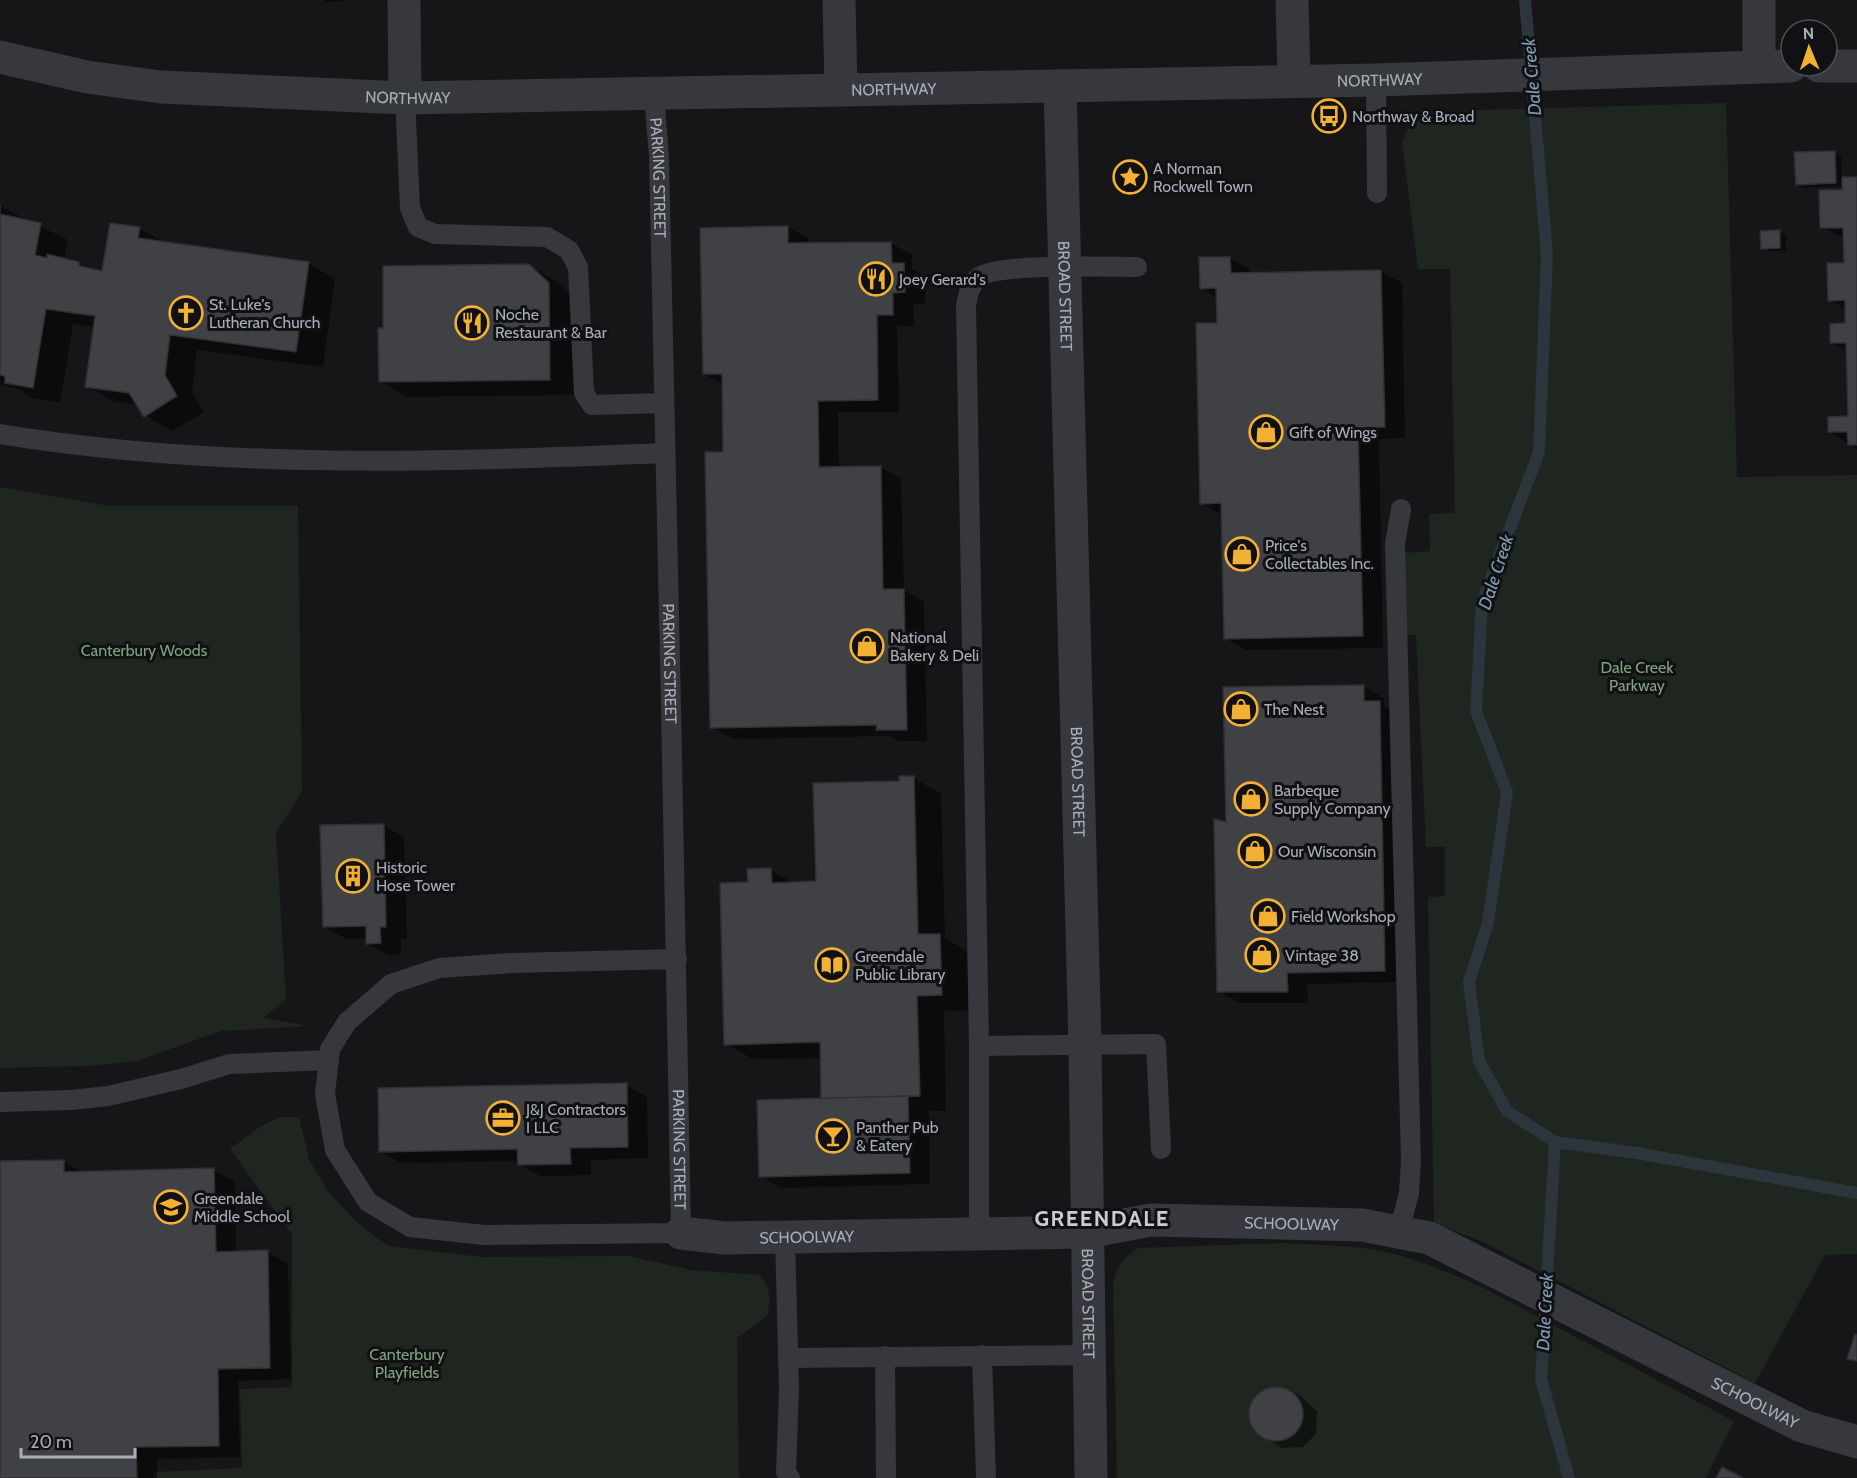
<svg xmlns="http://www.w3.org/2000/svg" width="1857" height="1478" font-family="Cabin,sans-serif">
  <rect width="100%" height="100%" fill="#161618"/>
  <g fill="#1e261f">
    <polygon points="1726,103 1737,477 1857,475 1857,1254 1825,1255 1755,1383 1483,1242 1434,1223 1428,897 1445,896 1445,847 1426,847 1416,635 1405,635 1404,553 1430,551 1429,514 1455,513 1450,269 1418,269 1402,142 1415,112"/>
    <polygon points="0,487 109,506 298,506 302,791 276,833 286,999 263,1018 308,1026 221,1031 137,1061 88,1066 0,1068"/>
    <path d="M280 1117H299L309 1159 328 1192 356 1221 388 1246 482 1257 629 1256 691 1270 759 1275C771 1286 771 1301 767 1316L737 1338 739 1478H154L153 1472 242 1468 240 1389 292 1387V1234L230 1149 261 1126Z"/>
    <path d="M1281 1243C1322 1245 1366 1245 1406 1257 1431 1265 1455 1276 1480 1286L1734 1421 1706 1478H1117L1113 1285C1116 1266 1122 1259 1138 1248Z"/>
  </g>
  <g fill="#0007">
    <polygon points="324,0 352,0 327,2"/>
    <polygon points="1835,152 1841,156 1842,178 1857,178 1857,449 1829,431 1849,418 1848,352 1831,342 1847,325 1847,310 1830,300 1846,265 1845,239 1822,227 1844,192 1844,186 1803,188 1797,185"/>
    <polygon points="0,206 68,240 64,260 103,273 139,228 166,244 308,263 335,279 323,367 197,350 192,392 204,412 172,431 145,415 139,405 114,402 87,386 95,327 73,324 60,403 33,398 16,388 0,385"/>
    <polygon points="788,227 809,239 809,245 891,243 912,255 912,269 925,276 925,303 913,304 914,326 897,326 899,412 838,412 839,468 881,467 901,479 904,590 924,602 927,741 899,741 889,736 733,739 712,727 725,453 723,385 704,374"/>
    <polygon points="1780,232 1786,235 1786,251 1769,251 1762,248"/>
    <polygon points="1230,258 1250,270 1251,274 1381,271 1402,283 1405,438 1379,439 1383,648 1246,650 1225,638 1223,516 1201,503 1218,325 1217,298 1201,288"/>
    <polygon points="528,265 556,281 576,300 577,395 407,397 380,381 385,329"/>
    <polygon points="1364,686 1384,698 1384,706 1400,715 1405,982 1307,984 1308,1003 1239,1003 1218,991 1227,824"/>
    <polygon points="901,778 914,778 941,794 945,938 967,951 969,1010 944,1011 946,1111 929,1111 930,1184 781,1188 760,1176 823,1100 822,1058 753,1059 726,1044 749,884 771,870 795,884 817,883 901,783"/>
    <polygon points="383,825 404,837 407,938 401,939 401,954 388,955 367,943 367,938 346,939 325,927"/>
    <polygon points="626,1085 647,1097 648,1158 591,1160 591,1175 540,1176 519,1164 519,1161 401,1163 380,1151"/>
    <polygon points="63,1161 83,1173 214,1170 235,1182 236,1253 268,1252 288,1264 291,1379 238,1381 240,1457 157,1459 157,1478 0,1478 0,1162"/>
    <polygon points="1266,1389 1288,1389 1302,1397 1317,1411 1316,1434 1303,1447 1282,1448 1267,1439 1251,1424 1252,1403"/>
  </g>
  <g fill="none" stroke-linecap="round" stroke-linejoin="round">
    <g stroke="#2c353c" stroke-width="12">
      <polyline points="1525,0 1547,255 1539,452 1482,602 1476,711 1507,792 1488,923 1469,982 1479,1061 1507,1111 1555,1142 1541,1379 1569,1478"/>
      <polyline points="1555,1142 1637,1153 1857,1193"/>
    </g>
  </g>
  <g fill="#404145" stroke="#303034" stroke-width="1.5">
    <polygon points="1835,151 1836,183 1796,185 1794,152"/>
    <polygon points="1842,177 1857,177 1857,445 1848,445 1847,432 1828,432 1828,417 1848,416 1846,343 1830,343 1830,324 1845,323 1845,300 1828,301 1827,263 1844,263 1843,228 1820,228 1819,190 1842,190"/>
    <polygon points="0,204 0,214 41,223 35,255 47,258 47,254 79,262 79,266 102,271 110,223 140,227 138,238 309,262 296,352 170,335 165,375 177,396 144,417 129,393 85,387 95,316 46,309 33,388 5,383 5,376 0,375"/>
    <polygon points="788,226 788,243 891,242 892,263 904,263 905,292 893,293 893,315 877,315 878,400 818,401 819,467 881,466 883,589 904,589 907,730 876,730 877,725 710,728 705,452 723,452 722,374 703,374 700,228"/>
    <polygon points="1780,230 1780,248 1761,249 1760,231"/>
    <polygon points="1199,257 1230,257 1231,273 1381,270 1385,427 1358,428 1363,636 1224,639 1221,503 1200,504 1196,323 1217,323 1216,288 1200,289"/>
    <polygon points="529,264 549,283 550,380 379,382 378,328 383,328 383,266"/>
    <polygon points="1364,685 1364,701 1380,701 1385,971 1287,973 1288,992 1217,992 1214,819 1226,822 1223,687"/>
    <polygon points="899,776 914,776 918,934 940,934 942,995 917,996 920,1096 821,1099 820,1042 724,1045 720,883 748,882 747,869 771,868 772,883 816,881 813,783 899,781"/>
    <polygon points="384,824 386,927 380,927 381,943 366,944 366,926 323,927 320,825"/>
    <polygon points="627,1083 628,1147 570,1148 571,1164 518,1165 517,1149 379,1152 378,1088"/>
    <polygon points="908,1096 910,1173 759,1177 757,1100"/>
    <polygon points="64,1160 64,1172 214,1168 216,1252 268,1250 270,1368 218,1369 219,1446 136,1447 137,1478 0,1478 0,1161"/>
    <polygon points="1855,1334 1857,1335 1857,1361 1847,1359"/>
    <circle cx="1276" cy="1414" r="27"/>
    <polygon points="1722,1467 1743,1478 1716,1478"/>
  </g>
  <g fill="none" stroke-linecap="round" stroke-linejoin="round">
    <g stroke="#37383d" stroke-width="20">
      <polyline points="1376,80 1377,193"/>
      <path id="s1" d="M654 94 659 157C666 516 676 874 681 1233L484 1235 410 1227 368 1202 335 1150 325 1094 330 1049 347 1022 391 984 439 968 512 963 677 959"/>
      <polyline points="405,98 410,208 418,227 435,234 547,237 569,250 578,267 584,393 592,405 664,403"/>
      <path d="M0 434C221 470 442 462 665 453"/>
      <polyline points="979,1046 1156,1044 1161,1149"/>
      <polyline points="0,1102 71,1100 108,1096 181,1079 229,1064 329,1060"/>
      <polyline points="1399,1232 1409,1193 1411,1162 1395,544 1401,509"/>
      <path d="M979 1233V1046L966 306C968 295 970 284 979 277 998 263 1107 267 1137 267"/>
      <polyline points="785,1238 789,1389 786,1472 790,1478"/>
      <polyline points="982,1355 986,1478"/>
      <polyline points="885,1356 886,1478"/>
      <polyline points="788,1358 1089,1355"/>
    </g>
    <g stroke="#37383d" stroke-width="33">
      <polyline points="404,0 405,98"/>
      <polyline points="839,0 841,89"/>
      <polyline points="1292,0 1294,79"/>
      <polyline points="1759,0 1759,66"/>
      <path id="s2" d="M1060 86 1085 1045 1091 1478"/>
      <path id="s3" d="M681 1233 725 1238 1087 1232 1151 1220 1362 1225 1429 1238 1802 1426 1857 1442"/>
    </g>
    <g stroke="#37383d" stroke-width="33">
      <path id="s4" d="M0 57 87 77 161 87 405 98 1376 80 1791 66"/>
      <polyline points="1819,66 1857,66"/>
    </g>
  </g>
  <defs>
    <g id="bus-ring" transform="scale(1.725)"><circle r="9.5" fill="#111113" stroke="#f2b134" stroke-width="1.5"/><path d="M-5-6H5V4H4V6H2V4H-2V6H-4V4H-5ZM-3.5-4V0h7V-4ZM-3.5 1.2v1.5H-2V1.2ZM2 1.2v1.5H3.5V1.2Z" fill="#f2b134"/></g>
    <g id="sight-ring" transform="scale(1.725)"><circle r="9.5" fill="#111113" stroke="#f2b134" stroke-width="1.5"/><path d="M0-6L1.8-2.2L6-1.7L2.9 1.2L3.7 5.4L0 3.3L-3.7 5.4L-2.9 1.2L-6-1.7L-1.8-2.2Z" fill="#f2b134"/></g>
    <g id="restaurant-ring" transform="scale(1.725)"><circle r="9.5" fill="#111113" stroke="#f2b134" stroke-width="1.5"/><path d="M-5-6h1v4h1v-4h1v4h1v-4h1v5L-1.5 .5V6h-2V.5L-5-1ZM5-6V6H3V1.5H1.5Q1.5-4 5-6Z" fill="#f2b134"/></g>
    <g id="church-ring" transform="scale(1.725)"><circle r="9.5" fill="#111113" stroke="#f2b134" stroke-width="1.5"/><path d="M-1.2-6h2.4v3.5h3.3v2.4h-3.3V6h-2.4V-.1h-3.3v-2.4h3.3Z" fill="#f2b134"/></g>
    <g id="shop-ring" transform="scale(1.725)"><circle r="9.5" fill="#111113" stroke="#f2b134" stroke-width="1.5"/><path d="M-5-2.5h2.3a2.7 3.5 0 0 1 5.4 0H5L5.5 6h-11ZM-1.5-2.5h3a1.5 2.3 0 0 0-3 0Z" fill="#f2b134"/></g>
    <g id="building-ring" transform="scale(1.725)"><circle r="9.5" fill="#111113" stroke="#f2b134" stroke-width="1.5"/><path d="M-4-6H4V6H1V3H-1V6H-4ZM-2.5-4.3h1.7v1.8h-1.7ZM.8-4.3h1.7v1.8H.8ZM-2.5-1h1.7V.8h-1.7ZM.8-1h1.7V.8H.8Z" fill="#f2b134"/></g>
    <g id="library-ring" transform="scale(1.725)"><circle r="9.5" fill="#111113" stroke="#f2b134" stroke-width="1.5"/><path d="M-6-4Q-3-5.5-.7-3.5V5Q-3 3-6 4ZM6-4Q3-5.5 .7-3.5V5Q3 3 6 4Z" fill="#f2b134"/></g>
    <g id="office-ring" transform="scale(1.725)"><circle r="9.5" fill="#111113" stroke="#f2b134" stroke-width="1.5"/><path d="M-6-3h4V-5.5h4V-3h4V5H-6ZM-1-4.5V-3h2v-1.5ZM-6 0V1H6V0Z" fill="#f2b134"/></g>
    <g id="bar-ring" transform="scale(1.725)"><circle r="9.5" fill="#111113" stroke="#f2b134" stroke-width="1.5"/><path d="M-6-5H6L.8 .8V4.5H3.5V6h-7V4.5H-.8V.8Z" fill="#f2b134"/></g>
    <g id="school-ring" transform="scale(1.725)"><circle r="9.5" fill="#111113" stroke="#f2b134" stroke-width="1.5"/><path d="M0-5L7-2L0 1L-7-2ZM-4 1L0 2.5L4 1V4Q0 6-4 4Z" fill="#f2b134"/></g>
  </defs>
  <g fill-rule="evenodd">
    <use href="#bus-ring" x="1329" y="116"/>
    <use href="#sight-ring" x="1130" y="177"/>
    <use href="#restaurant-ring" x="876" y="279"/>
    <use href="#church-ring" x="186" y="313"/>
    <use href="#restaurant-ring" x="472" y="323"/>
    <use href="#shop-ring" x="1266" y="432"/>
    <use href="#shop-ring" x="1242" y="554"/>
    <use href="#shop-ring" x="867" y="646"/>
    <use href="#shop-ring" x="1241" y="709"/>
    <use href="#shop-ring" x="1251" y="799"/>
    <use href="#shop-ring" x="1255" y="851"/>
    <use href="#building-ring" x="353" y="876"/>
    <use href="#shop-ring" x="1268" y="916"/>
    <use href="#shop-ring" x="1262" y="955"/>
    <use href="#library-ring" x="832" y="965"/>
    <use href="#office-ring" x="503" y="1118"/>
    <use href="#bar-ring" x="833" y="1136"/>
    <use href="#school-ring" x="171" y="1207"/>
  </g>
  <g text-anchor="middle" stroke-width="6" stroke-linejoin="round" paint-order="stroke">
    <g font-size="16" fill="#a8adb8" stroke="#111113">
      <text dy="6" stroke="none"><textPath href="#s4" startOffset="1383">NORTHWAY</textPath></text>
      <text dy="6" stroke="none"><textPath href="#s4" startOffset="897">NORTHWAY</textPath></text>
      <text dy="6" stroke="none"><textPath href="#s4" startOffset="411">NORTHWAY</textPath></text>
      <text dy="6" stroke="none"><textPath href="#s1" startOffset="84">PARKING STREET</textPath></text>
      <text dy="6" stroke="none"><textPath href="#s2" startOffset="210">BROAD STREET</textPath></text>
      <text dy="6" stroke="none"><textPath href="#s1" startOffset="570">PARKING STREET</textPath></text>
      <text dy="6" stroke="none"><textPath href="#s2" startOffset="696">BROAD STREET</textPath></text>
      <text dy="6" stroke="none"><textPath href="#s1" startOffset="1056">PARKING STREET</textPath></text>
      <text dy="6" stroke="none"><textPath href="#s3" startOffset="612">SCHOOLWAY</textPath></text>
      <text dy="6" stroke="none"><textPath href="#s3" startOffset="126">SCHOOLWAY</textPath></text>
      <text dy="6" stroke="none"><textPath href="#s2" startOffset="1218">BROAD STREET</textPath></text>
      <text dy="6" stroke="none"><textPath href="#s3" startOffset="1116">SCHOOLWAY</textPath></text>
    </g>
    <g font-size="16" fill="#a8adb8" stroke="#111113" text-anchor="start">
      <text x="1352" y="122">Northway &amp; Broad</text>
      <text x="1153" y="174">A Norman<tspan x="1153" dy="18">Rockwell Town</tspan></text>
      <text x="899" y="285">Joey Gerard's</text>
      <text x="209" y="310">St. Luke's<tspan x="209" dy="18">Lutheran Church</tspan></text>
      <text x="495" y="320">Noche<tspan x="495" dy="18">Restaurant &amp; Bar</tspan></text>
      <text x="1289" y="438">Gift of Wings</text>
      <text x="1265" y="551">Price's<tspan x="1265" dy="18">Collectables Inc.</tspan></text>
      <text x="890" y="643">National<tspan x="890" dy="18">Bakery &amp; Deli</tspan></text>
      <text x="1264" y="715">The Nest</text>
      <text x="1274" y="796">Barbeque<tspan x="1274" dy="18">Supply Company</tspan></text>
      <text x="1278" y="857">Our Wisconsin</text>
      <text x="376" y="873">Historic<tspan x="376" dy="18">Hose Tower</tspan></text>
      <text x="1291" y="922">Field Workshop</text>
      <text x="1285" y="961">Vintage 38</text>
      <text x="855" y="962">Greendale<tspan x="855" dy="18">Public Library</tspan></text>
      <text x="526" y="1115">J&amp;J Contractors<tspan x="526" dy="18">I LLC</tspan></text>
      <text x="856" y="1133">Panther Pub<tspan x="856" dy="18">&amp; Eatery</tspan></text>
      <text x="194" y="1204">Greendale<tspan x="194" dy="18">Middle School</tspan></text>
    </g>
    <g font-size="16" fill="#7fa381" stroke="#111113">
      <text x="144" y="656">Canterbury Woods</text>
      <text x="1637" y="673">Dale Creek<tspan x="1637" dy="18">Parkway</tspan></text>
      <text x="407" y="1360">Canterbury<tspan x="407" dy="18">Playfields</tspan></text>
    </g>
    <g font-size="18" font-style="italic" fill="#7f9bb3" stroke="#111113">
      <text transform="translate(1532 77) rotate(-95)" y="6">Dale Creek</text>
      <text transform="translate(1496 572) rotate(-72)" y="6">Dale Creek</text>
      <text transform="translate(1545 1312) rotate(-87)" y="6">Dale Creek</text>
    </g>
    <g font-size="22" font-weight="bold" letter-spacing="1.5" fill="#c9ccd4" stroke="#111113">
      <text x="1102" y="1226">GREENDALE</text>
    </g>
  </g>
  <g transform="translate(1809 48) rotate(358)"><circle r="28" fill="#111113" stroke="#4d4f55" stroke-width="1.5"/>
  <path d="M0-4.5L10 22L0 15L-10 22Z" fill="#f2b134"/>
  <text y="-9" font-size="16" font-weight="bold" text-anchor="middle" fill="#a8adb8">N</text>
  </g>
  <path d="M21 1448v9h114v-9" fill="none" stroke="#a8adb8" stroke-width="3"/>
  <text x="30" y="1448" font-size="18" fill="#a8adb8" stroke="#111113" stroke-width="4.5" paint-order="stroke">20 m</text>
</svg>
